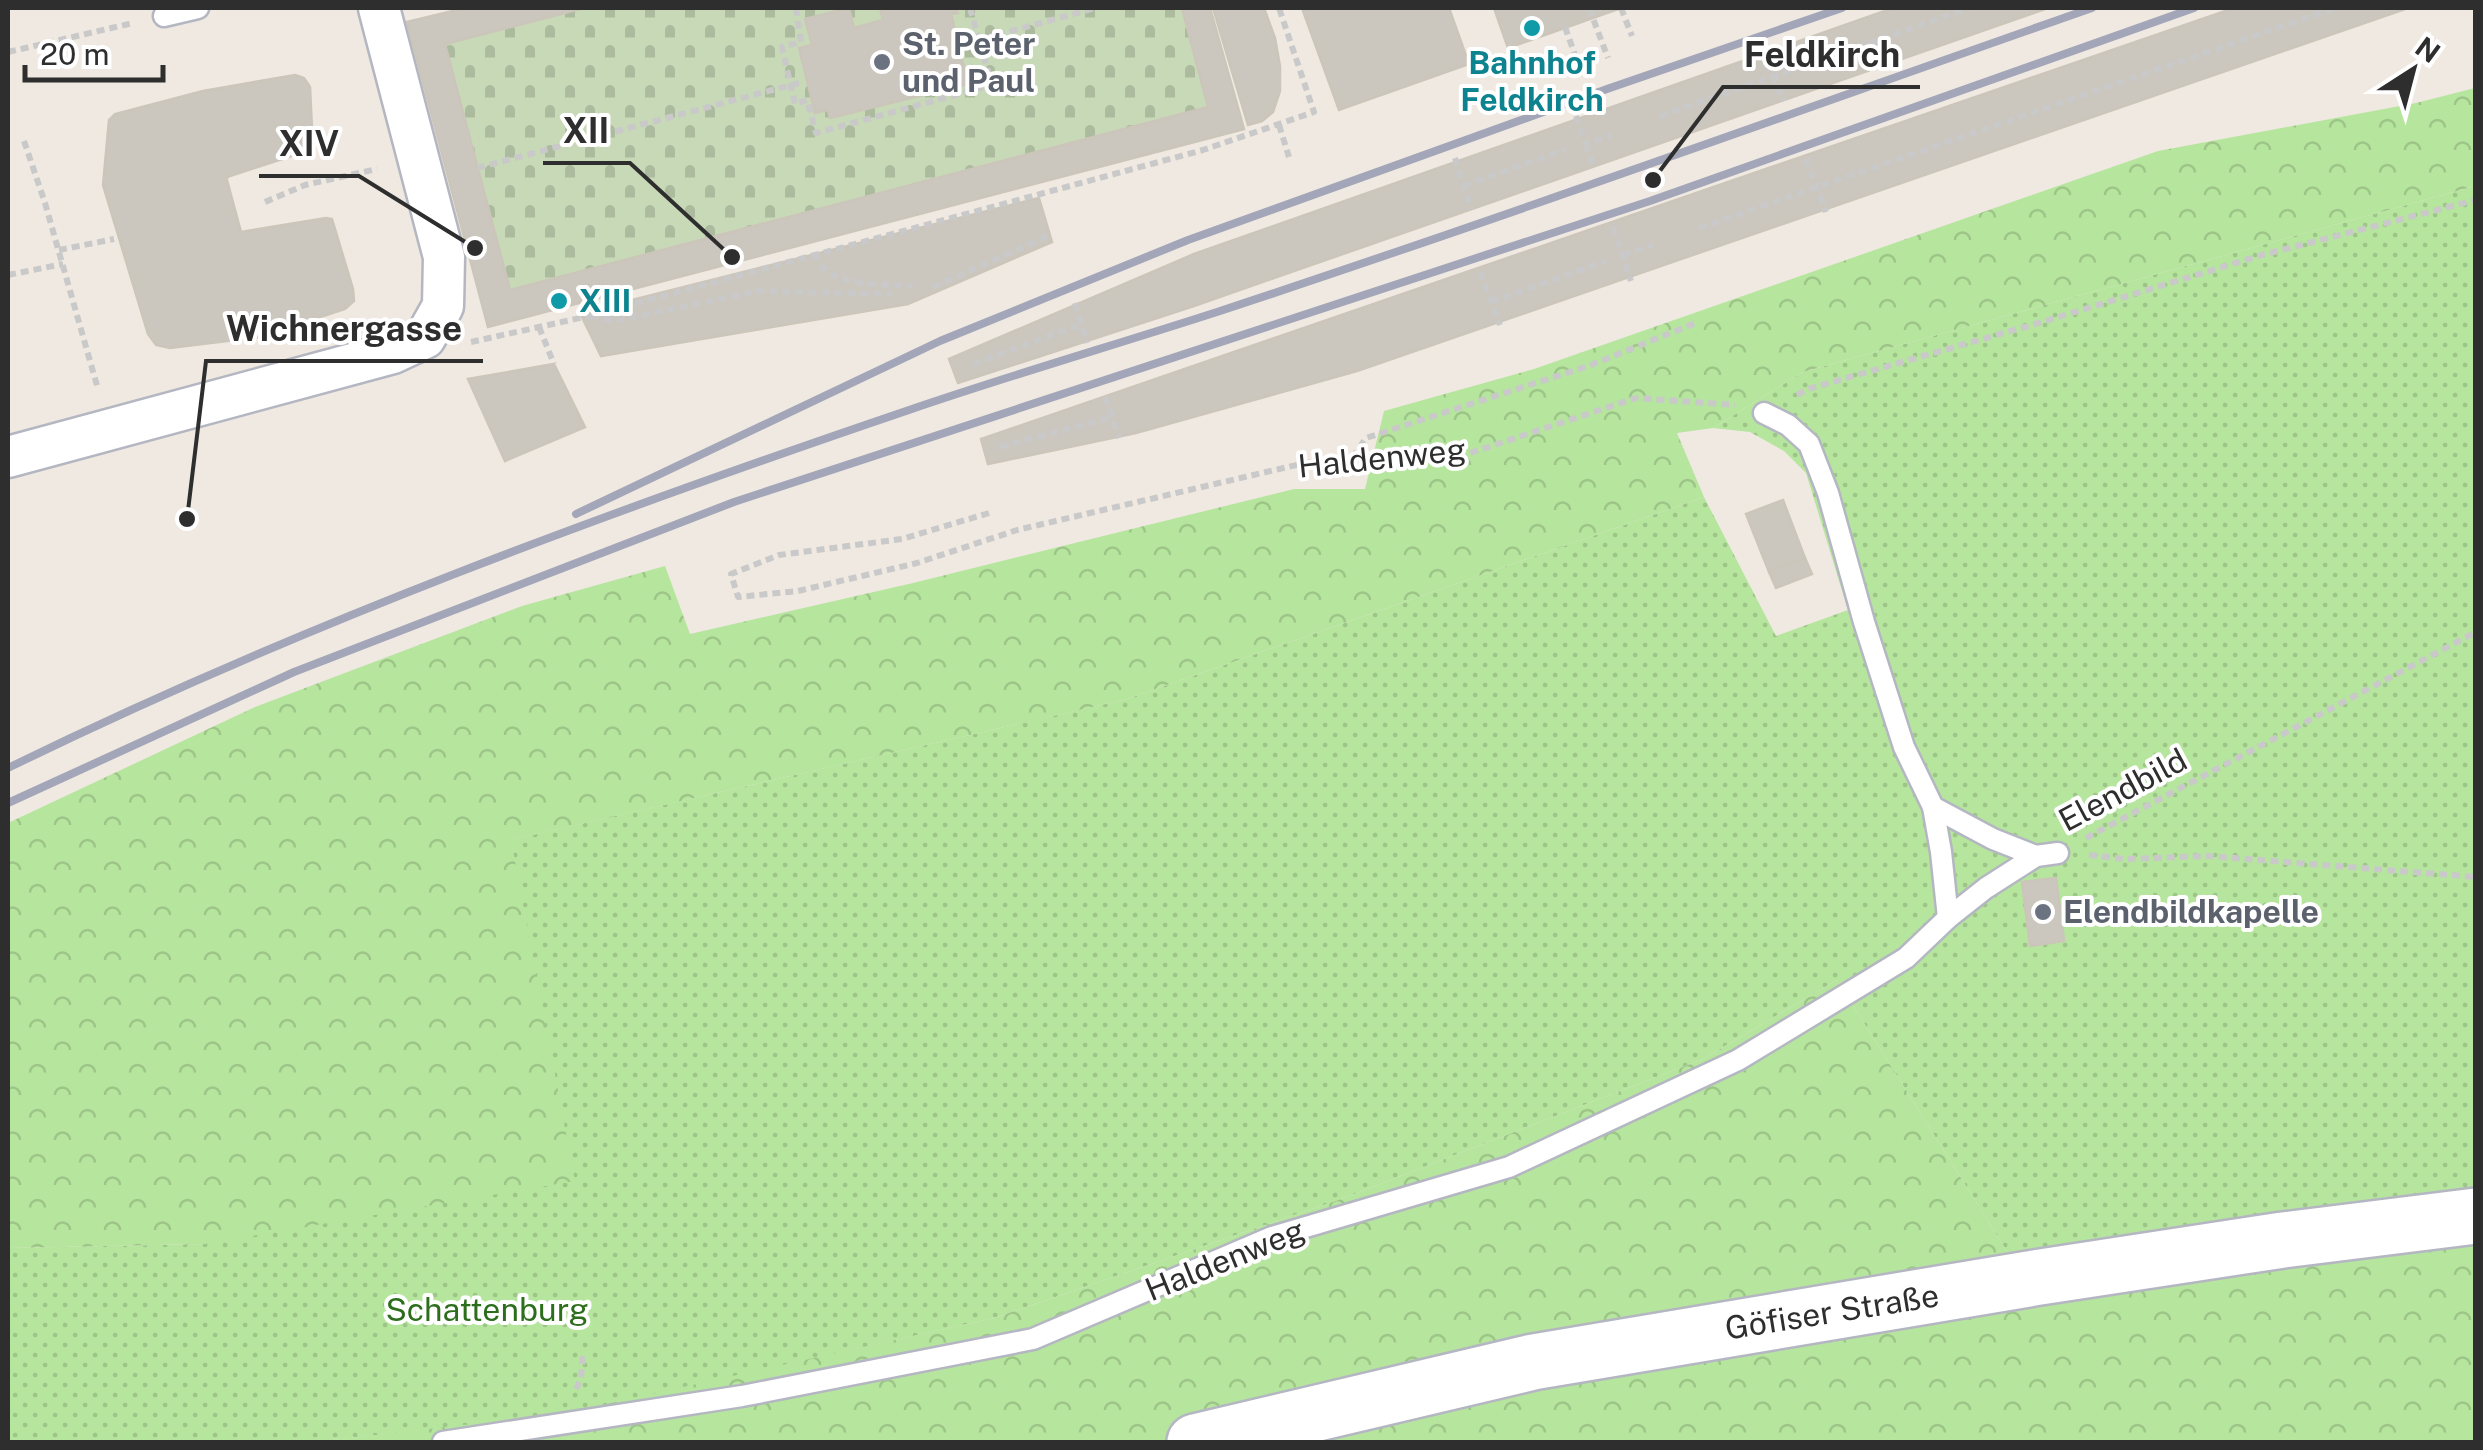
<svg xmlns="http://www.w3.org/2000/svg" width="2483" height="1450" font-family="'Public Sans',sans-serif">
  <defs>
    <pattern id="green-dots" width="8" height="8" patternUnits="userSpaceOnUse" patternTransform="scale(2.5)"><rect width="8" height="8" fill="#b6e59e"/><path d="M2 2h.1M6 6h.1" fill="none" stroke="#9dc588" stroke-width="1.8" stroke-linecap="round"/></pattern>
    <pattern id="forest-crowns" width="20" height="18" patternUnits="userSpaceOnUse" patternTransform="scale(2.5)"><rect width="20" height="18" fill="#b6e59e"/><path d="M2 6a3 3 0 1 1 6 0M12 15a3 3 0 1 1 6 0" fill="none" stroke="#9dc588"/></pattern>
    <pattern id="cemetery-stones" width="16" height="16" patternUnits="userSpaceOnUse" patternTransform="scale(2.5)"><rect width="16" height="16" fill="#c8d9b8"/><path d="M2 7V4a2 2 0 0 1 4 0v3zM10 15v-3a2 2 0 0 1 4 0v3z" fill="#acbb9e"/></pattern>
  </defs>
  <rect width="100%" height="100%" fill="#efe9e1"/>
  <polygon fill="url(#green-dots)" points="2475,186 2475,1244 2033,1293 1837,980 1703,1059 1344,1198 994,1318 562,1415 314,1442 8,1442 8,1248 204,1244 510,840 1127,699 1704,497 1776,636 1848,610 1806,473 1784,451 1750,432 1713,428 1803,372"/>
  <g fill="url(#forest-crowns)">
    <polygon points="2475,88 2475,186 1803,372 1713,428 1677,433 1704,497 1127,699 511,840 575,1181 204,1244 8,1248 8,823 255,707 522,606 665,566 690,634 913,583 1294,489 1365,489 1384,411 1534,369 2158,151 2416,103"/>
    <polygon points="1837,980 2033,1293 2475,1244 2475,1442 314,1442 562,1414 994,1318 1344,1198 1703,1059"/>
  </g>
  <polygon fill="url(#cemetery-stones)" points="584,8 1182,8 1208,107 510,290 445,44"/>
  <g fill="#cbc7bf" stroke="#cbc5ba" stroke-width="2.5">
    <polygon points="465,8 584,8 445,44 510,290 1208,107 1182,8 1210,8 1244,129 488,327 407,22"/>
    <polygon points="849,8 854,28 883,20 880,8 956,8 958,13 951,14 968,84 830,118 828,110 815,113 799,48 812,45 805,19"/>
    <polygon points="1213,8 1264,8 1275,38 1280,66 1280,91 1273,112 1262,121 1248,125"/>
    <polygon points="1302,8 1449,8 1469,64 1339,110"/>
    <polygon points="1494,8 1621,8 1508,48"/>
    <polygon points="1893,8 2048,8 1194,306 958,383 949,359 1194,254"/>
    <polygon points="2234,8 2408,8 1357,371 1136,433 988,464 981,439"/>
    <polygon points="295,75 304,78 310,87 313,149 227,177 227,180 241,232 326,218 332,219 353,289 354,301 345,309 260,337 170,348 156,345 148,334 103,185 109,120 115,114 203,91"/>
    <polygon points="1039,198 1052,242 908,304 601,356 580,313"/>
    <polygon points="554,364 585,427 505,461 468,379"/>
    <polygon points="1783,500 1805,558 1769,572 1746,514"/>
    <polygon points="1805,558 1812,574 1776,588 1769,572"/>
    <polygon points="2056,878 2064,941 2030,946 2022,882"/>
  </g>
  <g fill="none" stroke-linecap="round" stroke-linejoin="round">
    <g stroke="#b4b7c1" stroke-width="25">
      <g id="service">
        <polyline points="164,16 198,8"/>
        <polyline points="1764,413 1788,425 1809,444 1828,493 1864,622 1904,747 1933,807 1941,852 1948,918"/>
        <polyline points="1933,807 1993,839 2036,856"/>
        <polyline points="443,1442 742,1396 1033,1339 1272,1237 1509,1167 1738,1060 1906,958 1948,918 1986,888 2036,856 2058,853"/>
      </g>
    </g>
    <g stroke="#b4b7c1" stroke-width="45">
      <polyline id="minor" points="8,457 393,353 425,338 443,306 444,257 379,8"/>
    </g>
    <g stroke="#b4b7c1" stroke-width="60">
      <polyline id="secondary" points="1195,1442 1533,1362 2034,1278 2283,1240 2476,1216"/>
    </g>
    <g stroke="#c9c9c9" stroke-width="6" stroke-dasharray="8 5" stroke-linecap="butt">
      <polyline points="796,8 801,42 782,47 795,104 807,100 816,133 992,85 979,40"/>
      <polyline points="970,8 979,40 1095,8"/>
      <polyline points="1589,8 1608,58"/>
      <polyline points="1621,8 1632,36"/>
      <polyline points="1565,27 1575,55"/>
      <polyline points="1762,51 1784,101"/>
      <polyline points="8,52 133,23"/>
      <polyline points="1576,116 1586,144 1612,135"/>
      <polyline points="1660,116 1969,8"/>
      <polyline points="1279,125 1289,157"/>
      <polyline points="24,141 45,203 98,389"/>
      <polyline points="1586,144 1593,167"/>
      <polyline points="1455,158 1471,209"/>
      <polyline points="1806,159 1826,212"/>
      <polyline points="477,168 799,83"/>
      <polyline points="1464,186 1566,149"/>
      <polyline points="265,202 305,185 377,169"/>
      <polyline points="1613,227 1631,281"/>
      <polyline points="1699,228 2335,8"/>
      <polyline points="59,250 114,239"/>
      <path d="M814 254C828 289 880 283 913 286"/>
      <polyline points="1623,255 1653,245"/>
      <polyline points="1480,272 1500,325"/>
      <polyline points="8,275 63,264"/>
      <polyline points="933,287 1050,235"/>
      <polyline points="1491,302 1606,261"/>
      <polyline points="1075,303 1087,343"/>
      <polyline points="591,316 615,321 758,291 892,294"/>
      <polyline points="539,327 554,364"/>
      <polyline points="471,342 589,316 1203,150 1314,112 1279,8"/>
      <polyline points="973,364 1082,324"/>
      <polyline points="1797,395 1808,389 2042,322 2262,255 2476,200"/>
      <polyline points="1105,397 1119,438"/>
      <polyline points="1000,447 1112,417"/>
      <polyline points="1352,458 1366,438 1591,365 1698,322"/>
      <polyline points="989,513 902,539 779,555 731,574 738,597 798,591 917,563 1017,530 1318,460 1467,454 1636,398 1735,405"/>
      <polyline points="2086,838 2476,632"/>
      <polyline points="2089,855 2125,859 2209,856 2476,877"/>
      <polyline points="576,1389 581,1379 583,1352"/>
    </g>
    <use href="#service" stroke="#fff" stroke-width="20"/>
    <use href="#minor" stroke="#fff" stroke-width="40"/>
    <use href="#secondary" stroke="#fff" stroke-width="55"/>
    <g stroke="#a3a6b8" stroke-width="8">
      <polyline points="576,514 940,341 1188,240 1607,89 1842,8"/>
      <path d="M8 768C298 626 603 514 909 410 1011 375 1115 345 1217 312 1511 215 1801 110 2092 8"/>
      <polyline points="8,803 294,672 734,502 1650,201 2194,8"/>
    </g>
  </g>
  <g fill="#0f9aa8" stroke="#fff" stroke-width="4">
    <circle cx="1532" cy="28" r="10"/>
    <circle cx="559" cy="301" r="10"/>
  </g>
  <g fill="#6b7280" stroke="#fff" stroke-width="4">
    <circle cx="882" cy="62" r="10"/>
    <circle cx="2043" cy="912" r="10"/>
  </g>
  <g text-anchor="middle" stroke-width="8" stroke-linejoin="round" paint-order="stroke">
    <g font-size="32" font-weight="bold" fill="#5b616d" stroke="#fff" text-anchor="start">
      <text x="902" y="55">St. Peter<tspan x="902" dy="37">und Paul</tspan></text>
      <text x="2063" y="923">Elendbildkapelle</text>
    </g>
    <g font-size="32" font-weight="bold" fill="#0d838f" stroke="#fff">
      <text x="1532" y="74">Bahnhof<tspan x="1532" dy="37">Feldkirch</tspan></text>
      <text x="579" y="312" text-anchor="start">XIII</text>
    </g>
    <g font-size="32" fill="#2e2e2e" stroke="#fff">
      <text transform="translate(1382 458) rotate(-6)" y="11">Haldenweg</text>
      <text transform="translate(2123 790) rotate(-28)" y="11">Elendbild</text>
      <text transform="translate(1225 1260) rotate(-22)" y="11">Haldenweg</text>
      <text transform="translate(1832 1312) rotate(-9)" y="11">Göfiser Straße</text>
    </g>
    <g font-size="32" fill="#2c6e1b" stroke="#fff">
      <text x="487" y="1321">Schattenburg</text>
    </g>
  </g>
  <path fill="none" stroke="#2e2e2e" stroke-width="4" d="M1653 180L1723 87H1920M732 257L630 163H543M475 248L359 176H259M187 519L206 361H483"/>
  <g fill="#2e2e2e" stroke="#fff" stroke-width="4">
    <circle cx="1653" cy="180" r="10"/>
    <circle cx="732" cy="257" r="10"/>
    <circle cx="475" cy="248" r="10"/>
    <circle cx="187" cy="519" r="10"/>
  </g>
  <g font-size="35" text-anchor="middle" font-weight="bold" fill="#2e2e2e" stroke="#fff" stroke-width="8" stroke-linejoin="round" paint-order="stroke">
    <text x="1822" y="67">Feldkirch</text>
    <text x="586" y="143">XII</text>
    <text x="309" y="156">XIV</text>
    <text x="344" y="341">Wichnergasse</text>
  </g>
  <rect width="2483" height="1450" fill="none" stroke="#2e2e2e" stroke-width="20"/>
  <g transform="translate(2413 70) rotate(36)" stroke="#ffffff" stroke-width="8" paint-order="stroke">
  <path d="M0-8L18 38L0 25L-18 38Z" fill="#2e2e2e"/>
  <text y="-15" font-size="28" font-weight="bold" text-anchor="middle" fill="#2e2e2e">N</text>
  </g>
  <path d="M25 65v15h138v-15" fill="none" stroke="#2e2e2e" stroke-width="5"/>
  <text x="40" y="65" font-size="30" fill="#2e2e2e" stroke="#ffffff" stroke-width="8" paint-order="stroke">20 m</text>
</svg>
